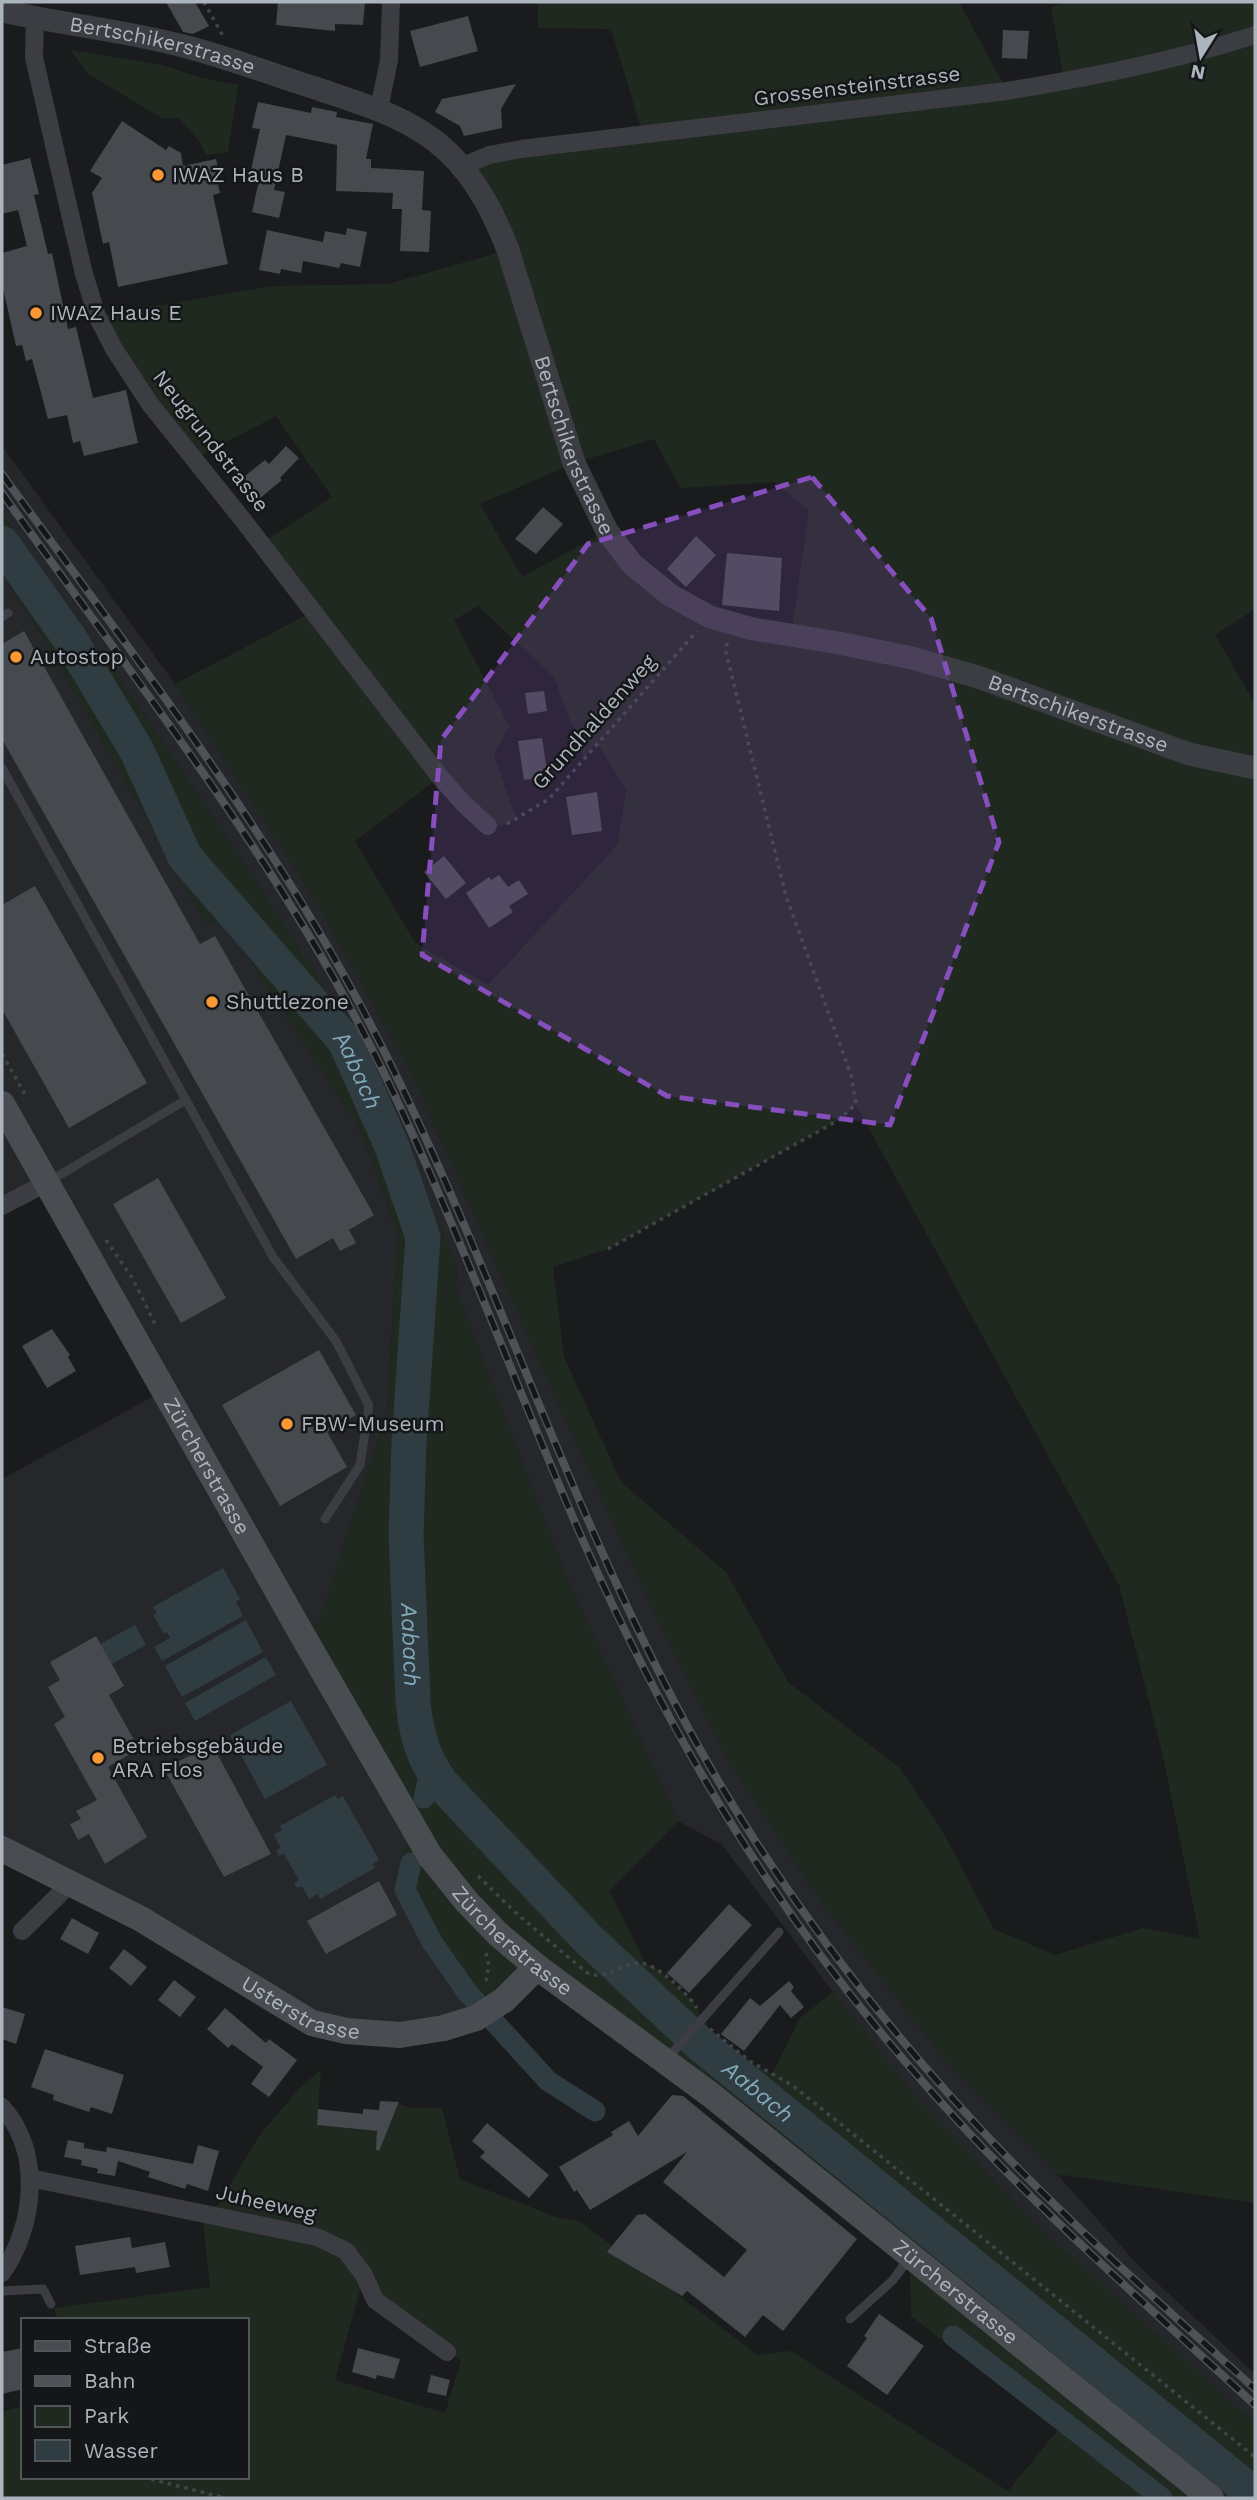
<svg xmlns="http://www.w3.org/2000/svg" width="1257" height="2500" font-family="'Work Sans',sans-serif">
  <rect width="100%" height="100%" fill="#1a1b1d"/>
  <g fill="#26272a">
    <polygon points="2,446 175,684 315,899 410,1070 541,1365 664,1633 727,1759 823,1904 949,2064 1057,2174 1138,2265 1255,2374 1255,2423 1034,2222 919,2101 833,1992 722,1845 678,1821 567,1579 456,1290 457,1265 267,897 136,703 2,514"/>
    <polygon points="2,573 360,1129 398,1234 387,1413 319,1622 411,1823 424,1949 476,2018 346,2031 2,1849 2,1479 165,1390 46,1183 2,1206"/>
  </g>
  <g fill="#202920" fill-rule="evenodd">
    <path d="M538 2H959L1007 91 1064 81 1051 7 1064 2H1255V609L1215 635 1255 704V2203L1057 2174 949 2064 823 1904 727 1759 664 1633 541 1365 410 1070 315 899 175 684 314 611 262 543 332 497 276 416 196 458 97 316 272 286 388 284 508 250 461 167 643 135 611 29 538 28ZM654 439 680 488 775 482 809 511 791 635 670 595 607 531 522 577 480 504 574 463ZM478 606 554 677 584 758 597 743 626 790 618 844 488 985 415 943 355 841 440 777 488 826H503L516 818 494 755 509 726 454 620ZM856 1105 1119 1585 1162 1752 1200 1939 1143 1928 1055 1955 994 1929 943 1832 900 1768 788 1682 726 1572 621 1482 564 1357 553 1267 608 1249 837 1121Z"/>
    <polygon points="70,50 163,65 198,77 238,85 228,152 206,155 200,142 179,118 162,118 88,74"/>
    <path d="M2 514 136 703 267 897 356 1036 457 1265 456 1290 567 1579 678 1821 609 1891 646 1964 657 1969 691 1999 708 2027 751 2062 772 2074 800 2018 833 1992 919 2101 1034 2222 1255 2423V2498H2V2412L23 2406V2477H247V2320H57L54 2308 210 2287 202 2212 213 2214 259 2136 298 2090 321 2069 317 2125 387 2132 399 2104 411 2108H442L460 2179 558 2218 579 2221 758 2355 791 2351 1008 2491 1058 2430 911 2316 910 2256 537 1967 476 2018 424 1949 394 1885 411 1822 300 1631 319 1622 387 1413 398 1234 360 1129 226 924 205 922 36 626 2 573ZM364 2276 375 2300 461 2361 445 2413 335 2380Z"/>
  </g>
  <g fill="#2f3d42">
    <polygon points="223,1568 240,1599 236,1602 243,1616 162,1661 154,1647 170,1638 167,1632 164,1634 153,1615 157,1613 153,1607"/>
    <polygon points="246,1620 263,1652 182,1697 165,1666"/>
    <polygon points="135,1625 146,1645 112,1664 100,1644"/>
    <polygon points="266,1657 276,1675 195,1721 185,1703"/>
    <polygon points="291,1701 327,1765 265,1799 230,1735"/>
    <polygon points="335,1795 338,1799 343,1796 379,1860 373,1864 375,1868 320,1899 318,1894 309,1899 302,1886 297,1888 294,1883 299,1880 284,1854 279,1856 276,1850 281,1848 274,1835 282,1830 280,1826"/>
  </g>
  <g fill="none" stroke-linecap="round" stroke-linejoin="round">
    <g stroke="#2f3d42" stroke-width="21">
      <polyline points="424,1798 431,1770"/>
      <polyline points="411,1863 405,1890 432,1942 467,1992 548,2081 595,2111"/>
      <polyline points="953,2336 1162,2498"/>
    </g>
    <path stroke="#2f3d42" stroke-width="35" id="s1" d="M2 543 70 639 137 751 185 857 345 1041 391 1144 423 1237 409 1442 406 1534 413 1701C416 1732 422 1757 441 1783L587 1938 701 2045 1255 2495"/>
  </g>
  <g fill="#46494d">
    <polygon points="166,2 195,2 209,26 193,34 183,32"/>
    <polygon points="278,2 365,2 363,25 335,24 335,31 276,25"/>
    <polygon points="468,16 478,51 420,67 410,31"/>
    <polygon points="1003,30 1029,31 1027,59 1002,58"/>
    <polygon points="516,84 501,109 502,128 464,136 460,126 435,112 442,99"/>
    <polygon points="258,102 311,113 312,107 337,112 336,117 373,124 366,159 371,159 371,168 424,171 422,210 431,211 429,252 400,251 402,209 392,209 393,193 336,191 337,145 286,135 274,190 285,192 279,218 252,212 261,172 251,170 260,129 252,128"/>
    <polygon points="122,121 166,150 169,146 181,153 183,166 216,159 221,184 218,185 220,193 213,195 228,264 118,287 109,242 103,244 92,193 102,178 90,171"/>
    <polygon points="30,158 39,194 34,195 48,254 52,253 68,329 76,327 93,398 126,390 138,443 84,456 80,441 73,443 67,415 48,419 32,359 26,361 22,345 16,346 2,284 2,253 27,246 18,210 2,214 2,165"/>
    <polygon points="347,228 367,232 360,267 341,263 339,268 303,261 301,273 281,269 280,274 259,270 267,230 323,242 325,231 346,235"/>
    <polygon points="286,446 299,458 280,478 282,480 259,499 241,479 265,460 269,464"/>
    <polygon points="543,507 563,524 536,554 515,539"/>
    <polygon points="696,536 716,555 686,587 667,569"/>
    <polygon points="727,553 782,558 779,611 722,605"/>
    <polygon points="24,631 200,944 215,936 374,1215 349,1230 356,1243 340,1251 333,1238 296,1259 2,739 2,644"/>
    <polygon points="544,691 547,711 528,714 525,693"/>
    <polygon points="542,738 548,777 524,780 518,741"/>
    <polygon points="597,792 602,831 572,835 566,797"/>
    <polygon points="444,856 466,883 446,899 424,872"/>
    <polygon points="499,875 508,887 519,880 528,894 509,906 513,912 489,928 466,893 489,877 491,880"/>
    <polygon points="35,886 147,1083 69,1128 2,1009 2,905"/>
    <polygon points="158,1178 226,1298 181,1323 113,1204"/>
    <polygon points="52,1329 70,1355 68,1357 76,1371 47,1388 22,1346"/>
    <polygon points="319,1350 356,1415 327,1432 347,1467 280,1506 222,1405"/>
    <polygon points="96,1636 124,1686 109,1695 139,1749 108,1767 147,1837 105,1864 89,1834 78,1840 70,1824 81,1819 76,1811 97,1800 54,1724 65,1717 48,1687 60,1680 50,1662"/>
    <polygon points="212,1744 271,1854 224,1877 164,1769"/>
    <polygon points="379,1881 397,1915 326,1954 307,1921"/>
    <polygon points="729,1904 752,1925 689,1993 667,1973"/>
    <polygon points="72,1918 99,1933 88,1954 60,1939"/>
    <polygon points="124,1949 147,1967 131,1986 109,1968"/>
    <polygon points="174,1980 196,1997 180,2017 158,2000"/>
    <polygon points="789,1981 794,1987 791,1991 804,2007 791,2018 780,2005 744,2051 721,2034 750,1998 760,2006"/>
    <polygon points="2,2007 25,2014 16,2044 2,2039"/>
    <polygon points="225,2008 266,2043 269,2039 297,2060 269,2097 251,2084 263,2067 232,2044 228,2048 207,2029"/>
    <polygon points="45,2049 124,2075 112,2114 91,2107 89,2112 53,2100 54,2095 31,2087"/>
    <polygon points="672,2095 683,2096 857,2239 783,2331 763,2315 745,2337 687,2291 682,2296 607,2252 637,2215 645,2214 724,2277 747,2250 663,2182 687,2152 590,2210 577,2190 574,2192 559,2167 613,2135 611,2132 629,2121 638,2136"/>
    <polygon points="380,2101 399,2102 379,2151 376,2150 377,2131 317,2125 318,2109 363,2114 363,2109 379,2110"/>
    <polygon points="487,2123 549,2175 529,2198 480,2157 485,2152 472,2141"/>
    <polygon points="68,2140 84,2143 84,2148 106,2152 107,2147 193,2164 198,2145 219,2151 208,2191 187,2184 185,2189 148,2177 150,2172 118,2161 115,2176 97,2173 98,2169 81,2165 82,2160 64,2157"/>
    <polygon points="130,2237 132,2248 165,2242 170,2267 136,2273 135,2267 80,2275 75,2246"/>
    <polygon points="879,2314 924,2346 887,2395 847,2366 867,2338 864,2336"/>
    <polygon points="23,2348 23,2389 2,2394 2,2352"/>
    <polygon points="358,2348 400,2359 394,2379 377,2375 376,2379 352,2372"/>
    <polygon points="431,2375 450,2380 446,2396 427,2392"/>
  </g>
  <g fill="none" stroke-linecap="round" stroke-linejoin="round">
    <g stroke="#414549" stroke-width="3.5" stroke-dasharray="3.5 5" stroke-linecap="butt">
      <polyline points="204,2 223,36"/>
      <polyline points="507,824 549,799 697,631"/>
      <polyline points="2,1054 26,1096"/>
      <polyline points="106,1240 133,1279 155,1324"/>
      <polyline points="608,1249 837,1121 856,1104 851,1075 786,896 726,652 727,643"/>
      <path d="M478 1876 517 1914 586 1972C603 1982 622 1963 640 1963 656 1963 688 1994 697 2008"/>
      <polyline points="486,1953 489,1965 486,1979 489,1983"/>
      <polyline points="710,2029 751,2062 792,2085 1255,2457"/>
      <polyline points="143,2477 225,2498"/>
    </g>
    <g stroke="#3b3d42" stroke-width="9">
      <polyline points="2,617 8,613"/>
      <polyline points="2,768 273,1257 336,1341 369,1406 360,1465 325,1519"/>
      <polyline points="48,1182 184,1101"/>
      <polyline points="667,2059 779,1932"/>
      <polyline points="2,2291 43,2289 51,2304"/>
      <polyline points="850,2319 893,2280 909,2258"/>
    </g>
    <g stroke="#3b3d42" stroke-width="18">
      <polyline points="35,18 34,57 54,145 84,274 97,316 114,349 150,404 243,520 440,777 464,804 488,826"/>
      <polyline points="379,109 389,60 391,2"/>
      <path d="M461 167 489 155 521 149 1007 91C1091 77 1174 61 1255 35"/>
      <polyline points="2,1206 46,1183"/>
      <polyline points="22,1931 71,1883"/>
      <path d="M2 2107C43 2152 35 2226 2 2273"/>
      <polyline points="30,2178 317,2237 346,2251 364,2275 375,2300 447,2352"/>
    </g>
    <path stroke="#3b3d42" stroke-width="23" id="s2" d="M2 11C60 24 121 30 179 45 225 56 270 74 315 88 362 104 411 117 448 152 477 180 494 214 508 250L574 463 607 531 632 564 670 595 710 617 753 629 839 643 912 658 978 677 1189 754 1255 768"/>
    <g stroke="#494d52" stroke-width="26">
      <path id="s3" d="M2 1104 300 1631 430 1856 467 1902 498 1934 537 1967 711 2095 1211 2498"/>
      <path id="s4" d="M2 1849 141 1919 312 2023 346 2031 400 2035 444 2028 476 2018 504 2000 537 1967"/>
    </g>
    <g stroke="#4e5257" stroke-width="8">
      <g id="rail">
        <path d="M2 474C140 665 287 852 391 1065 518 1322 598 1600 756 1842 830 1956 915 2062 1009 2159 1088 2240 1172 2314 1255 2389"/>
        <path d="M2 493C134 679 277 858 379 1063 456 1220 514 1384 584 1543 636 1660 696 1773 767 1879 831 1976 905 2066 985 2150 1071 2239 1164 2321 1255 2405"/>
      </g>
    </g>
    <use href="#rail" stroke="#151618" stroke-width="5" stroke-dasharray="16" stroke-linecap="butt"/>
  </g>
  <path fill="#874ebe" fill-opacity="0.2" stroke="#874ebe" stroke-width="5" stroke-dasharray="14 9" stroke-linejoin="round" d="M812 477 931 618 999 842 890 1125 667 1096 422 955 441 740 588 544Z"/>
  <g fill="#fb9834" stroke="#151618" stroke-width="2.5">
    <circle cx="158" cy="175" r="7"/>
    <circle cx="36" cy="313" r="7"/>
    <circle cx="16" cy="657" r="7"/>
    <circle cx="212" cy="1002" r="7"/>
    <circle cx="287" cy="1424" r="7"/>
    <circle cx="98" cy="1758" r="7"/>
  </g>
  <g text-anchor="middle" stroke-width="5" stroke-linejoin="round" paint-order="stroke">
    <g font-size="21" fill="#acb4bd" stroke="#151618">
      <text dy="7" stroke="none"><textPath href="#s2" startOffset="164">Bertschikerstrasse</textPath></text>
      <text transform="translate(857 86) rotate(-7)" y="7">Grossensteinstrasse</text>
      <text transform="translate(211 441) rotate(52)" y="7">Neugrundstrasse</text>
      <text dy="7" stroke="none"><textPath href="#s2" startOffset="794">Bertschikerstrasse</textPath></text>
      <text dy="7" stroke="none"><textPath href="#s2" startOffset="1404">Bertschikerstrasse</textPath></text>
      <text transform="translate(594 722) rotate(-48)" y="7">Grundhaldenweg</text>
      <text dy="7" stroke="none"><textPath href="#s3" startOffset="416">Zürcherstrasse</textPath></text>
      <text dy="7" stroke="none"><textPath href="#s3" startOffset="984">Zürcherstrasse</textPath></text>
      <text dy="7" stroke="none"><textPath href="#s4" startOffset="340">Usterstrasse</textPath></text>
      <text transform="translate(266 2203) rotate(13)" y="7">Juheeweg</text>
      <text dy="7" stroke="none"><textPath href="#s3" startOffset="1550">Zürcherstrasse</textPath></text>
    </g>
    <g font-size="21" fill="#acb4bd" stroke="#151618" text-anchor="start">
      <text x="172" y="182">IWAZ Haus B</text>
      <text x="50" y="320">IWAZ Haus E</text>
      <text x="30" y="664">Autostop</text>
      <text x="226" y="1009">Shuttlezone</text>
      <text x="301" y="1431">FBW-Museum</text>
      <text x="112" y="1753">Betriebsgebäude<tspan x="112" dy="24">ARA Flos</tspan></text>
    </g>
    <g font-size="23" font-style="italic" fill="#82a8b9" stroke="#151618">
      <text dy="8" stroke="none"><textPath href="#s1" startOffset="640">Aabach</textPath></text>
      <text dy="8" stroke="none"><textPath href="#s1" startOffset="1228">Aabach</textPath></text>
      <text dy="8" stroke="none"><textPath href="#s1" startOffset="1815">Aabach</textPath></text>
    </g>
  </g>
  <rect width="1257" height="2500" fill="none" stroke="#acb4bd" stroke-width="7"/>
  <rect x="21" y="2318" width="228" height="161" fill="#151618" stroke="#51555a" stroke-width="2"/>
  <rect x="35" y="2341" width="35" height="10" fill="#494d52" stroke="#51555a" stroke-width="2"/>
  <text x="84" y="2353" font-size="21" fill="#acb4bd">Straße</text>
  <rect x="35" y="2376" width="35" height="10" fill="#4e5257" stroke="#51555a" stroke-width="2"/>
  <text x="84" y="2388" font-size="21" fill="#acb4bd">Bahn</text>
  <rect x="35" y="2406" width="35" height="21" fill="#202920" stroke="#51555a" stroke-width="2"/>
  <text x="84" y="2423" font-size="21" fill="#acb4bd">Park</text>
  <rect x="35" y="2440" width="35" height="21" fill="#2f3d42" stroke="#51555a" stroke-width="2"/>
  <text x="84" y="2458" font-size="21" fill="#acb4bd">Wasser</text>
  <g transform="translate(1201 56) rotate(191)" stroke="#151618" stroke-width="5" paint-order="stroke">
  <path d="M0-5L12 26L0 18L-12 26Z" fill="#acb4bd"/>
  <text y="-10" font-size="19" font-weight="bold" text-anchor="middle" fill="#acb4bd">N</text>
  </g>
</svg>
